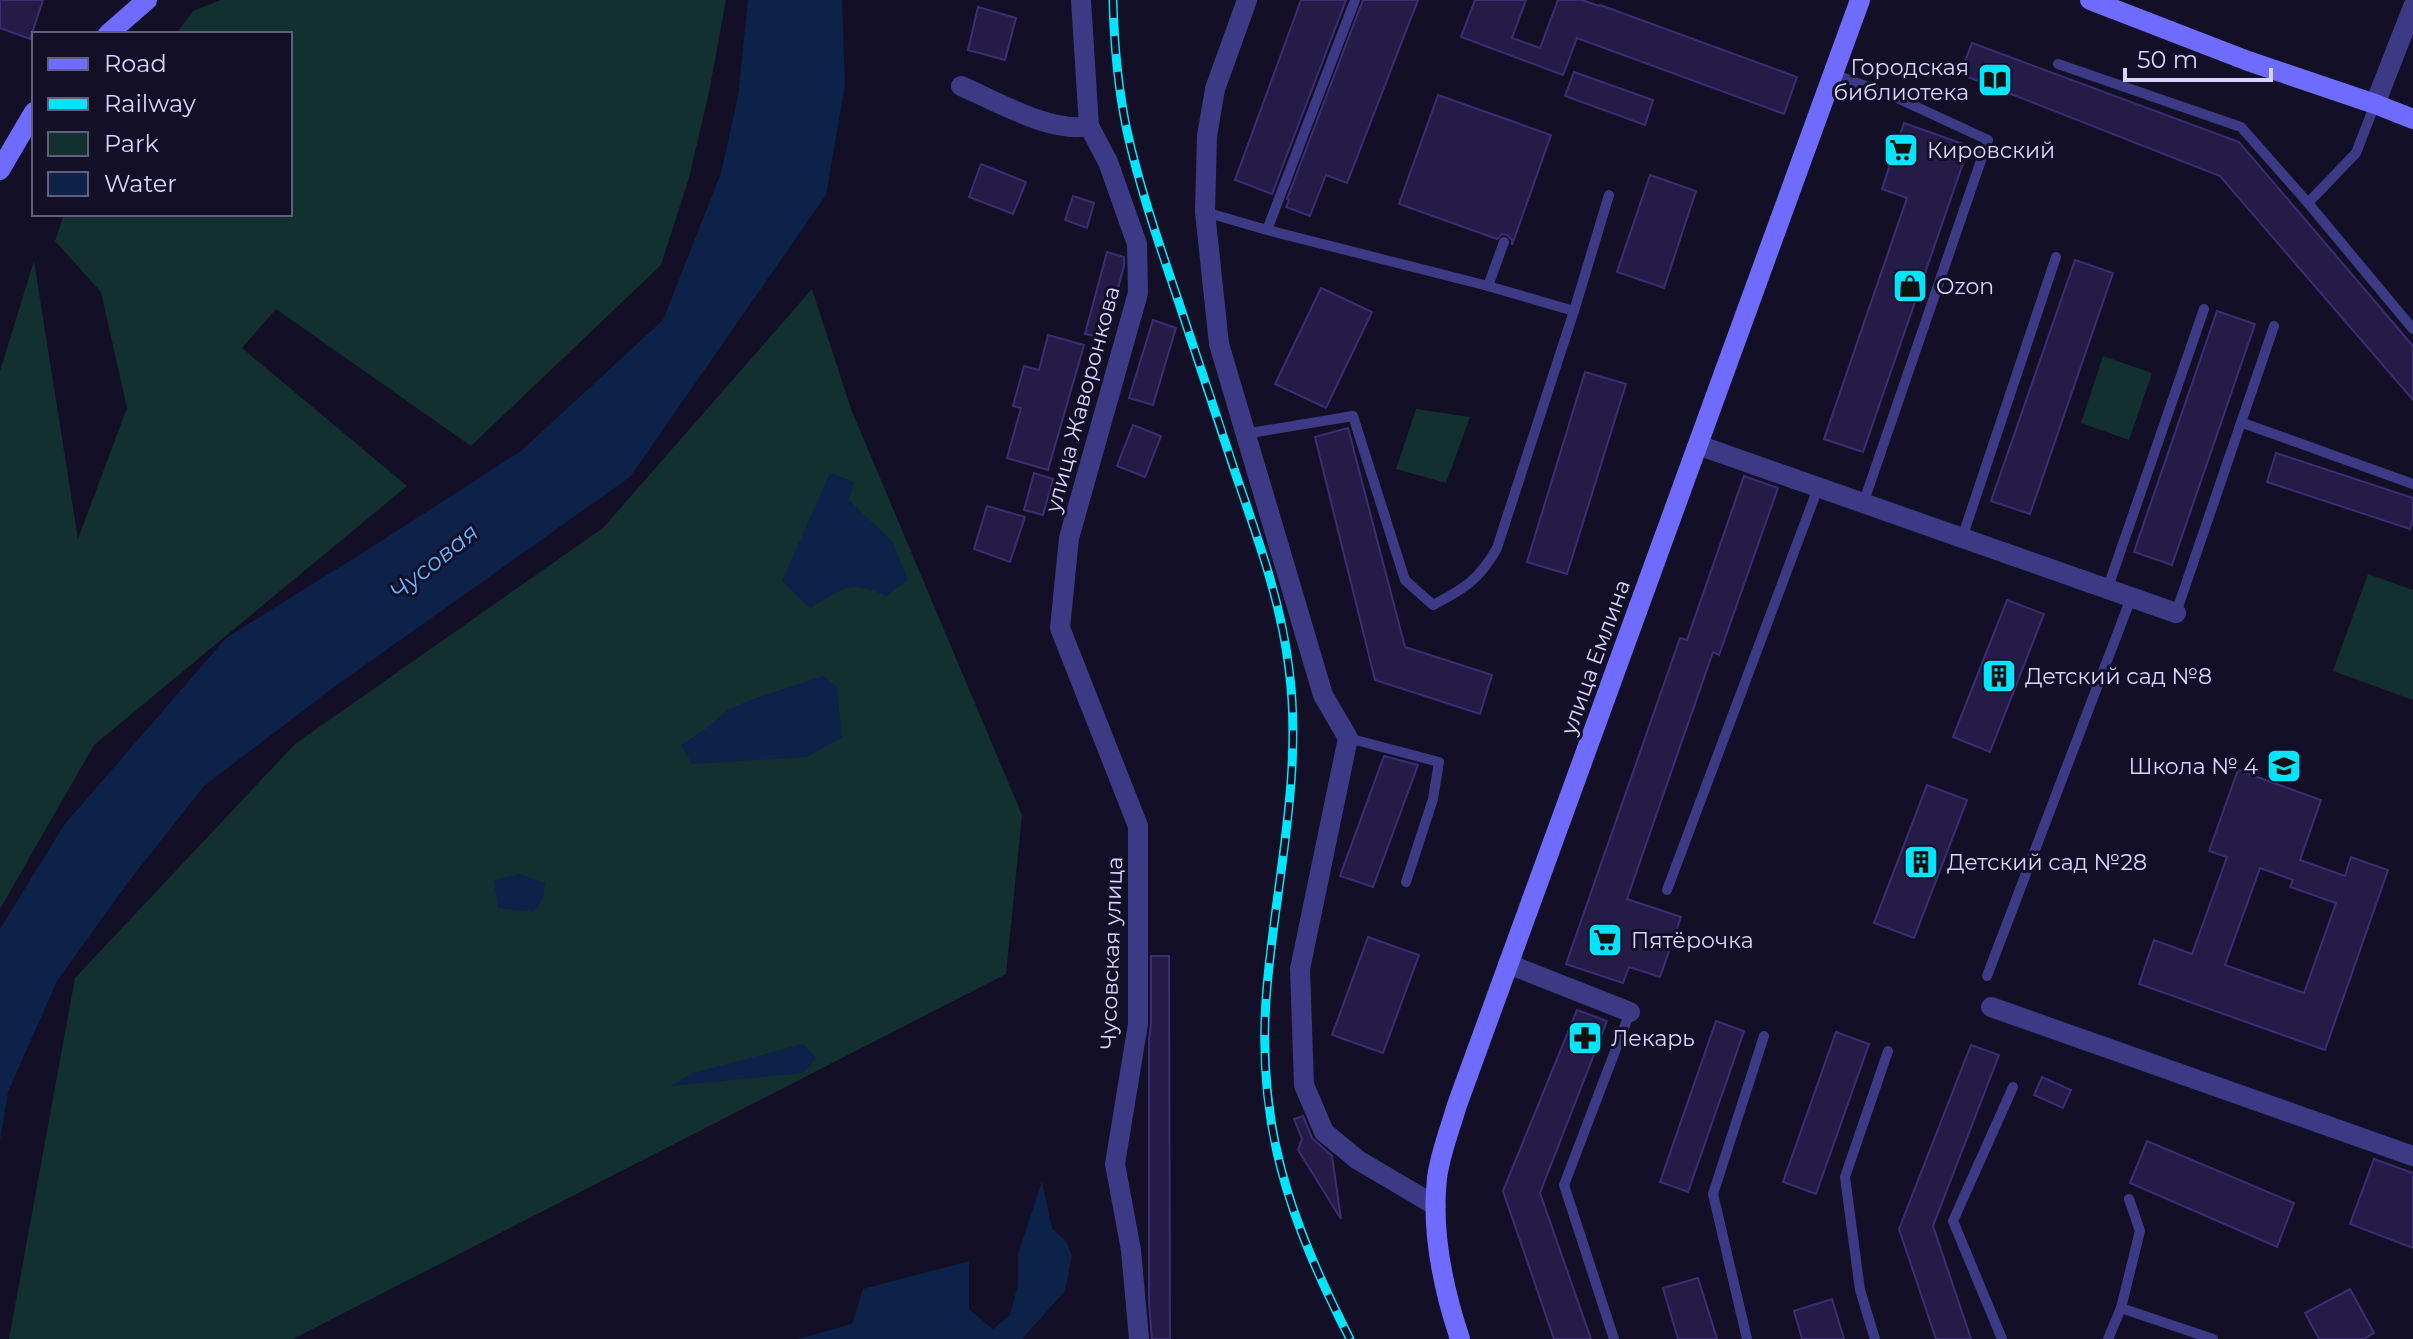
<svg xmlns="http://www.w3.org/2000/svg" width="2413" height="1339" font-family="Montserrat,sans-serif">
  <rect width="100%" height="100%" fill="#130f26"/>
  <g fill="#12302f">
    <polygon points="221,0 726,0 709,92 689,178 661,265 471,446 276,309 242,348 407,486 94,745 0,909 0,371 34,261 78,539 127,408 101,292 55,241 64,214 290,214 290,34 176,34 193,11"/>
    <polygon points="812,289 851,409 1022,815 1006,974 293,1339 9,1339 75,978 295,744 603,528"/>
    <polygon points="2103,356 2152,373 2129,440 2081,423"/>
    <polygon points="1416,409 1470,417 1446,483 1396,469"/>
    <polygon points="2368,574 2413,590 2413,700 2333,671"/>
  </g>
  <g fill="#0c2248">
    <polygon points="748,0 842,0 845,85 826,195 630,477 334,687 204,786 129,881 57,981 8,1092 0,1141 0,929 64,825 226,638 375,545 521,451 663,320 721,173 738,96"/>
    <path d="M830 473 854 482 849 500 892 541 908 580 886 596C848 579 843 589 810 608L782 581Z"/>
    <polygon points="824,676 837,687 842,737 807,757 692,764 681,745 707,728 729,709 756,698"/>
    <polygon points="520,874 545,883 543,899 534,912 498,908 494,880"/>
    <polygon points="803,1044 816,1058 803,1073 671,1086 693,1073"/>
    <polygon points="1042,1181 1052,1229 1066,1241 1072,1256 1065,1291 1022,1339 797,1339 852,1324 863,1289 969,1261 969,1309 993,1329 1010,1315 1018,1285 1018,1254"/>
  </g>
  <g fill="#241b47" stroke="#3b2d73" stroke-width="2" fill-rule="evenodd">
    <polygon points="0,0 43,0 30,39 0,28"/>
    <polygon points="1301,0 1346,0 1272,194 1235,180"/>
    <polygon points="1363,0 1418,0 1347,183 1326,175 1310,216 1286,207 1289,200 1287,199"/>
    <polygon points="1475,0 1526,0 1512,38 1540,48 1558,0 1582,0 1599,6 1600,5 1797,77 1784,114 1577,38 1563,75 1461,37"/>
    <polygon points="978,7 1016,18 1005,60 968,50"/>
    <polygon points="1972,43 2239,142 2413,346 2413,400 2220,176 1960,74"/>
    <polygon points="1574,72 1653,100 1645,125 1565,96"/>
    <polygon points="1438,95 1551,135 1512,245 1512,240 1507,235 1502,234 1497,239 1399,204"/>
    <polygon points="1904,123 1969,146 1863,452 1824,439 1907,198 1882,189"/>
    <polygon points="981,164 1026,182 1013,214 969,197"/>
    <polygon points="1650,175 1696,191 1664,288 1617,272"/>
    <polygon points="1073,196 1094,203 1087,228 1065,220"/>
    <polygon points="1107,252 1124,257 1124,266 1104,338 1085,334"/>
    <polygon points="2075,260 2113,273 2030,514 1991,501"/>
    <polygon points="1321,288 1372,312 1326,408 1275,384"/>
    <polygon points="2217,311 2255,324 2172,565 2134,552"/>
    <polygon points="1153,320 1176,328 1153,405 1129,398"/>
    <polygon points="1048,335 1084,345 1048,470 1007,458 1021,408 1013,406 1024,366 1039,370"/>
    <polygon points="1585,372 1626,384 1567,574 1527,562"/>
    <polygon points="1133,425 1161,436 1145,477 1117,466"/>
    <polygon points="1348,428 1405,647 1492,675 1480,714 1375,680 1315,437"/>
    <polygon points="2276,453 2413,498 2413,519 2410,529 2267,482"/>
    <polygon points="1034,473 1053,479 1043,515 1024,510"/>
    <polygon points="1744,476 1778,488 1719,655 1713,652 1627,899 1681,917 1660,977 1629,967 1623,983 1566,964 1680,638 1687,640"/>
    <polygon points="987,506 1025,517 1010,562 974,549"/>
    <polygon points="2007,600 2044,614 1990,752 1953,737"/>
    <polygon points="1384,756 1418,765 1373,887 1340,876"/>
    <path d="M2238 770 2321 800 2300 860 2345 876 2351 857 2388 870 2325 1050 2139 984 2154 940 2192 954 2227 857 2209 851ZM2260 868 2293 880 2290 887 2336 903 2304 993 2225 965Z"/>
    <polygon points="1927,785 1967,800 1914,938 1874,923"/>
    <polygon points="1368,937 1419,955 1383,1053 1332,1035"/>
    <polygon points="1151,956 1169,956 1170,1339 1152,1339 1149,1303 1149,1039 1151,1024"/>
    <polygon points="1577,1010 1607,1021 1540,1193 1591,1339 1554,1339 1503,1191"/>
    <polygon points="1716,1021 1744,1031 1688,1192 1660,1182"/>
    <polygon points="1836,1032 1869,1044 1816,1194 1783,1182"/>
    <polygon points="1971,1045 1999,1055 1933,1226 1971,1339 1936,1339 1899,1229"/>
    <polygon points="2042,1077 2071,1090 2063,1108 2034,1095"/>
    <polygon points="1303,1116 1312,1138 1332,1156 1341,1219 1298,1150 1302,1139 1294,1119"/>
    <polygon points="2147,1141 2294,1203 2277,1247 2130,1183"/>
    <polygon points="2374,1159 2413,1173 2413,1248 2350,1224"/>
    <polygon points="1698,1278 1717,1339 1678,1339 1663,1288"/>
    <polygon points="2350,1289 2374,1333 2364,1339 2319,1339 2305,1313"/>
    <polygon points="1832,1299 1844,1339 1802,1339 1794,1311"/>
  </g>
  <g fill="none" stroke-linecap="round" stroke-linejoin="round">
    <g stroke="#3d3a85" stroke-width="10">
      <polyline points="2058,64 2241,127 2308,203"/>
      <polyline points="1833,74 1895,97 1988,140 1863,504"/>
      <polyline points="2375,104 2356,153 2308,203 2413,329"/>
      <polyline points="1205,212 1267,230 1355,0"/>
      <polyline points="1267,230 1488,286 1574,311 1609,195"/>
      <polyline points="1488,286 1504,242"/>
      <polyline points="2243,423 2413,484"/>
      <path d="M1244 434 1353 416 1405 580 1433 605C1464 589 1480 579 1497 548L1574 311"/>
      <polyline points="1962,538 2056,257"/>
      <polyline points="2107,590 2204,309"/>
      <polyline points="2176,613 2274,326"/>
      <polyline points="1348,738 1439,762 1433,799 1406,882"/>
      <polyline points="1667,890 1818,488"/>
      <polyline points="1987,976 2131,598"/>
      <polyline points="2121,1308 2213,1339"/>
      <polyline points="1614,1339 1564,1185 1630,1012"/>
      <polyline points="1747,1339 1713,1194 1764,1036"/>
      <polyline points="1875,1339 1860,1290 1845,1177 1888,1051"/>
      <polyline points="2002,1339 1953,1221 2013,1087"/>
      <polyline points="2108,1339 2121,1308 2140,1231 2129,1199"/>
    </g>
    <g stroke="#3d3a85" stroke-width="20">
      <polyline points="1081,0 1089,126 1108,162 1137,244 1138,293 1069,538 1060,628 1138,826 1138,1024 1115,1164 1131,1250 1139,1339"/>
      <polyline points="1247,0 1215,89 1207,136 1205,212 1219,344 1323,695 1348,738 1300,969 1304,1085 1324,1132 1358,1160 1436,1206"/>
      <path d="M961 86C996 101 1052 134 1089 126"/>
      <polyline points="2375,104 2413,7"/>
      <polyline points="1698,445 2176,613"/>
      <polyline points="1508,964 1630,1012"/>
      <polyline points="1991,1007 2413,1156"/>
    </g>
    <g stroke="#6f6bff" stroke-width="20">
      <polyline points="2090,0 2248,61 2375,104 2413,119"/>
      <polyline points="108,34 147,0"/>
      <polyline points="0,170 34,112"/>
      <path d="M1460 1339C1443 1288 1431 1232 1437 1178 1440 1154 1450 1129 1457 1105L1860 0"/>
    </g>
    <g stroke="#00e5ff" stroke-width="9">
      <path id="rail" d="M1113 0C1114 44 1118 88 1127 131 1139 185 1157 238 1175 291 1195 352 1216 413 1236 475 1258 539 1281 602 1289 669 1303 774 1276 882 1267 987 1255 1123 1289 1219 1350 1339"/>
    </g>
    <use href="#rail" stroke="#130f26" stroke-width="6" stroke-dasharray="18" stroke-linecap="butt"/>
  </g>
  <defs>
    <g id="library-square" transform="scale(1.8)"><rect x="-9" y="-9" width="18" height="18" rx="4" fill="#00e5ff" stroke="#130f26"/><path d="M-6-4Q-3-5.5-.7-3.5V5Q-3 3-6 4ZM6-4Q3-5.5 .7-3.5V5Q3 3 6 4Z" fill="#111"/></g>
    <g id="supermarket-square" transform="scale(1.8)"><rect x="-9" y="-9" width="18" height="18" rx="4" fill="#00e5ff" stroke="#130f26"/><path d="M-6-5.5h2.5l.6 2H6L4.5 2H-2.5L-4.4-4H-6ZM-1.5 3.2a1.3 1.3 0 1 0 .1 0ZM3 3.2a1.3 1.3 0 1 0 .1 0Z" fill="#111"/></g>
    <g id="shop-square" transform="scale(1.8)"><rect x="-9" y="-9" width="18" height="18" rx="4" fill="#00e5ff" stroke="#130f26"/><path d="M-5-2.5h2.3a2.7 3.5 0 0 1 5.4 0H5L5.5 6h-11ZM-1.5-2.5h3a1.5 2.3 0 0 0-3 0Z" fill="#111"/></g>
    <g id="building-square" transform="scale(1.8)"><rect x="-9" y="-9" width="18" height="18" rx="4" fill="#00e5ff" stroke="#130f26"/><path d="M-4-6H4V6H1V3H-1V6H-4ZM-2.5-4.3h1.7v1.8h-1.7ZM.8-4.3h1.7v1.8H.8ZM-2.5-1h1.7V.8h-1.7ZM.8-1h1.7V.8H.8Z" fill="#111"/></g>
    <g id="school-square" transform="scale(1.8)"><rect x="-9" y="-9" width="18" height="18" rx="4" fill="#00e5ff" stroke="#130f26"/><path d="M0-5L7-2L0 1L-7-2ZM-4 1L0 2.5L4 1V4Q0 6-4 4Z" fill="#111"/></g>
    <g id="pharmacy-square" transform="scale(1.8)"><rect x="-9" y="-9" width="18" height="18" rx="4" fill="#00e5ff" stroke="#130f26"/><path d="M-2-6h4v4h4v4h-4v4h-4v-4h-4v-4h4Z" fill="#111"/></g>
  </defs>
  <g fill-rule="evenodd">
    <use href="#library-square" x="1995" y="80"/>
    <use href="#supermarket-square" x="1901" y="150"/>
    <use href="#shop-square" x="1910" y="286"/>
    <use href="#building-square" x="1999" y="676"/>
    <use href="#school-square" x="2284" y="766"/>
    <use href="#building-square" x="1921" y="862"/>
    <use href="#supermarket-square" x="1605" y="940"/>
    <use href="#pharmacy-square" x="1585" y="1038"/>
  </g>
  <g text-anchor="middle" stroke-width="6" stroke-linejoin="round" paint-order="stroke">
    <g font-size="22" fill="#d9d4ff" stroke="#130f26" text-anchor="start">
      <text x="1969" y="75" text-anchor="end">Городская<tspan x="1969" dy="25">библиотека</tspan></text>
      <text x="1927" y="158">Кировский</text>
      <text x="1936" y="294">Ozon</text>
      <text x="2025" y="684">Детский сад №8</text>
      <text x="2258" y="774" text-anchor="end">Школа № 4</text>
      <text x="1947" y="870">Детский сад №28</text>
      <text x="1631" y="948">Пятёрочка</text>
      <text x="1611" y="1046">Лекарь</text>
    </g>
    <g font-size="22" fill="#d9d4ff" stroke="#130f26">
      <text transform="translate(1082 399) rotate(-75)" y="8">улица Жаворонкова</text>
      <text transform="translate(1595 657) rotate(-70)" y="8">улица Емлина</text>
      <text transform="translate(1111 953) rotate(-88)" y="8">Чусовская улица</text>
    </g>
    <g font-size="24" font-style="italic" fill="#62b6ff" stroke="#130f26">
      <text transform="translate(434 562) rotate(-39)" y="8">Чусовая</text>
    </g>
  </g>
  <rect x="32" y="32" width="260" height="184" fill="#130f26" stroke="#625e7d" stroke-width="2"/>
  <rect x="48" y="58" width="40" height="12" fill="#6f6bff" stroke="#625e7d" stroke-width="2"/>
  <text x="104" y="72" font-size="24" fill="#d9d4ff">Road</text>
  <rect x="48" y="98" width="40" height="12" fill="#00e5ff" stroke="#625e7d" stroke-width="2"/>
  <text x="104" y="112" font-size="24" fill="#d9d4ff">Railway</text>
  <rect x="48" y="132" width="40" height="24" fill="#12302f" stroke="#625e7d" stroke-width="2"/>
  <text x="104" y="152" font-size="24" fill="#d9d4ff">Park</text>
  <rect x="48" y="172" width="40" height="24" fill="#0c2248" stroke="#625e7d" stroke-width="2"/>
  <text x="104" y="192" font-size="24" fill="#d9d4ff">Water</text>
  <path d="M2125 68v12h146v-12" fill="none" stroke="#d9d4ff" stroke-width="4"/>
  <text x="2137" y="68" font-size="24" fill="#d9d4ff" stroke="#130f26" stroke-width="6" paint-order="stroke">50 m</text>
</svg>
